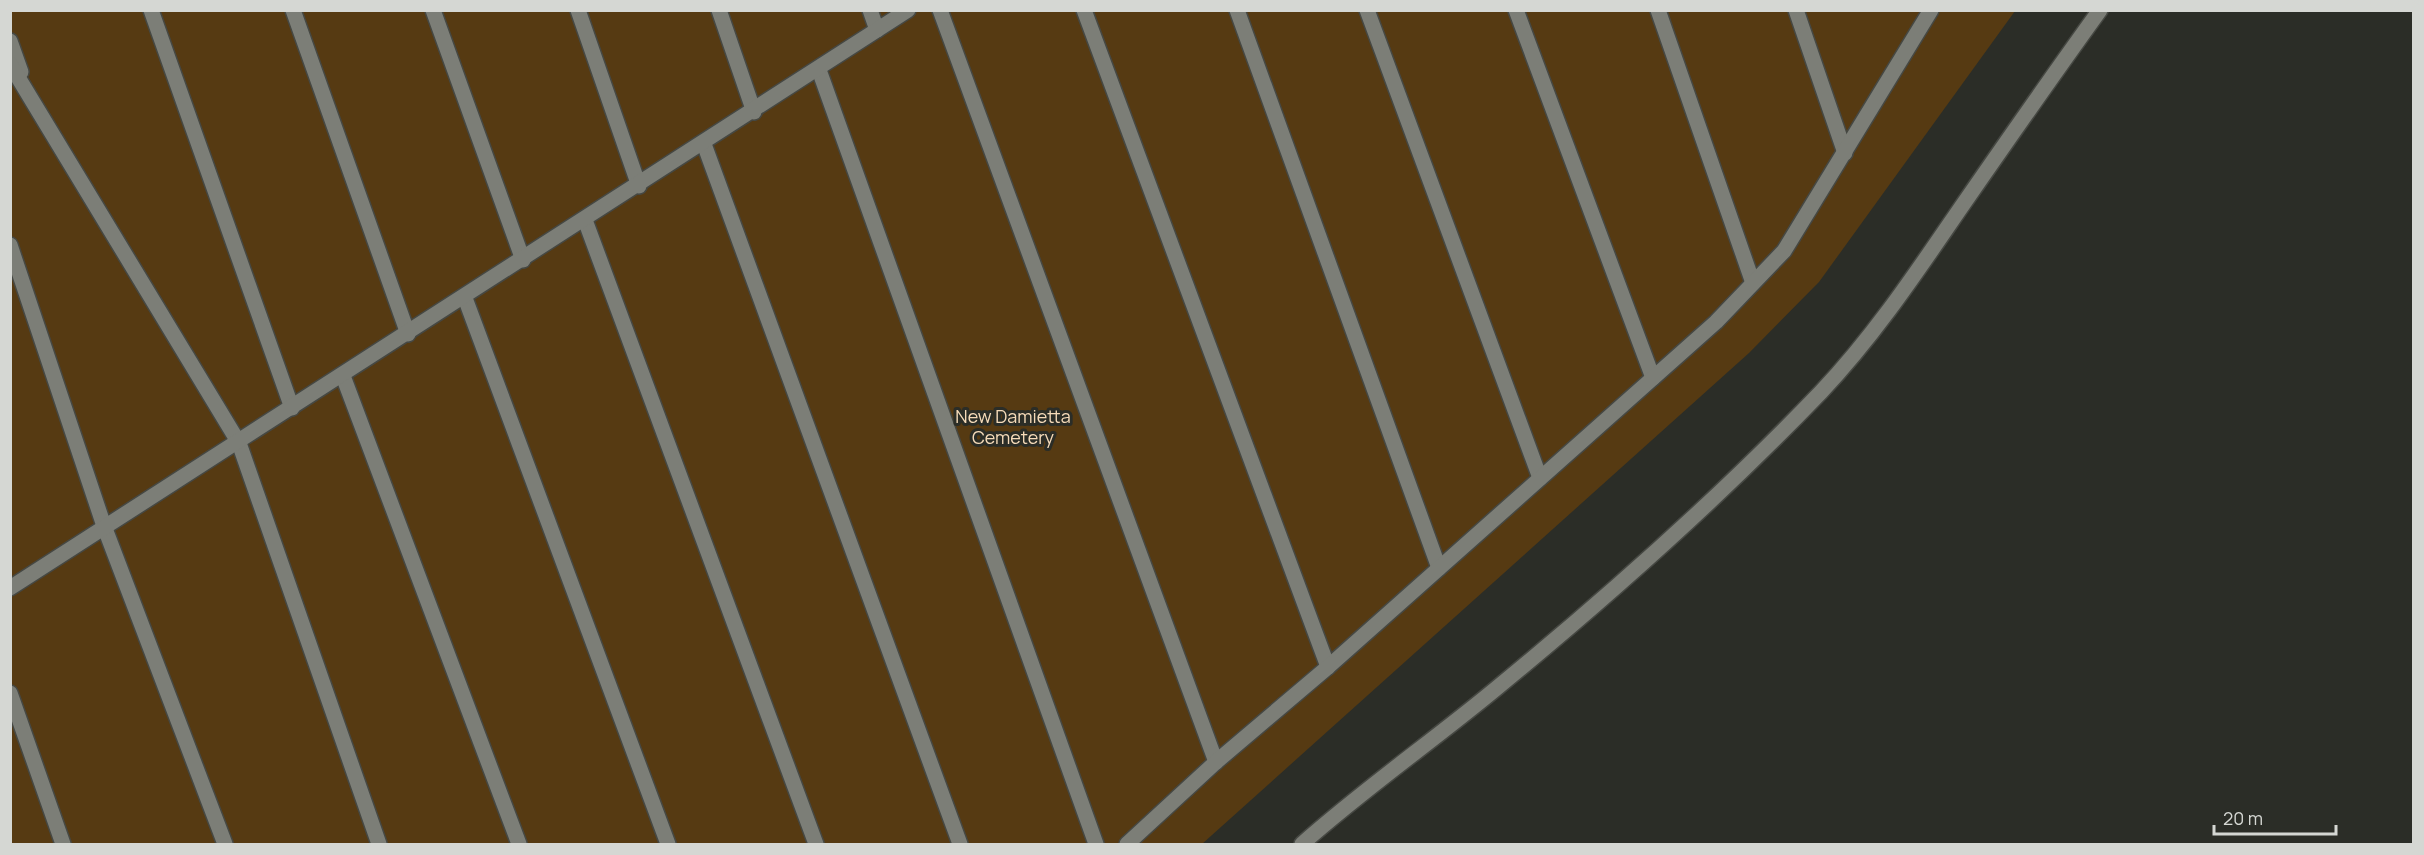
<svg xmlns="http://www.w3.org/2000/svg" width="2424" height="855" font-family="Manrope,sans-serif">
  <rect width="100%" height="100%" fill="#2b2d27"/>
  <polygon fill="#563a12" points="10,11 2015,11 1819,282 1749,353 1202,844 11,844"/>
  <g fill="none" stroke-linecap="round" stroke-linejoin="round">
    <g stroke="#464843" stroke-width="18">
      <g id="lane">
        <polyline points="151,10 292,408"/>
        <polyline points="293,10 408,334"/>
        <polyline points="433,10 523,260"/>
        <polyline points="578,10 639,186"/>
        <polyline points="719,10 754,112"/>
        <polyline points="870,10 877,30"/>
        <polyline points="940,10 1216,762"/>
        <polyline points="1084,10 1328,667"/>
        <polyline points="1237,10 1439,568"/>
        <polyline points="1367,10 1540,478"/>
        <polyline points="1516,10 1653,378"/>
        <polyline points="1658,10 1753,283"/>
        <polyline points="1796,10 1845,153"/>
        <polyline points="10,41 21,72"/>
        <polyline points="10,64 239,443 379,844"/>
        <polyline points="819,70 1096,844"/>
        <polyline points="704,144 960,844"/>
        <polyline points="585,220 816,844"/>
        <polyline points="10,245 104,526 225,844"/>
        <polyline points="465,298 668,844"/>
        <polyline points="343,376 519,844"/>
        <polyline points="10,588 908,10"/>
        <polyline points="10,693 63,844"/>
        <polyline points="1127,844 1216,762 1328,667 1716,322 1784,251 1931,10"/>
      </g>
    </g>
    <g stroke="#464843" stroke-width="18">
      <path id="street" d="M1302 844C1365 788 1433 741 1498 687 1610 595 1720 497 1821 392 1875 335 1918 270 1962 206 2007 141 2053 75 2100 10"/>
    </g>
    <use href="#lane" stroke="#7c7e77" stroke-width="15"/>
    <use href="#street" stroke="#7c7e77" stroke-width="15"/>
  </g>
  <g text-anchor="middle" stroke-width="6" stroke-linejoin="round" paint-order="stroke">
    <g font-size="18" fill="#f6dbb9" stroke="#2b2d27">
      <text x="1013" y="423">New Damietta<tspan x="1013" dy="21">Cemetery</tspan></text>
    </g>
  </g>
  <rect width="2424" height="855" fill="none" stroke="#d5d7d3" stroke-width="24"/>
  <path d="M2214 825v9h122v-9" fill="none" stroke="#d5d7d3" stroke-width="3"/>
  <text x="2223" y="825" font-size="18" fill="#d5d7d3" stroke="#2b2d27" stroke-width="4.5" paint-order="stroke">20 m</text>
</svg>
